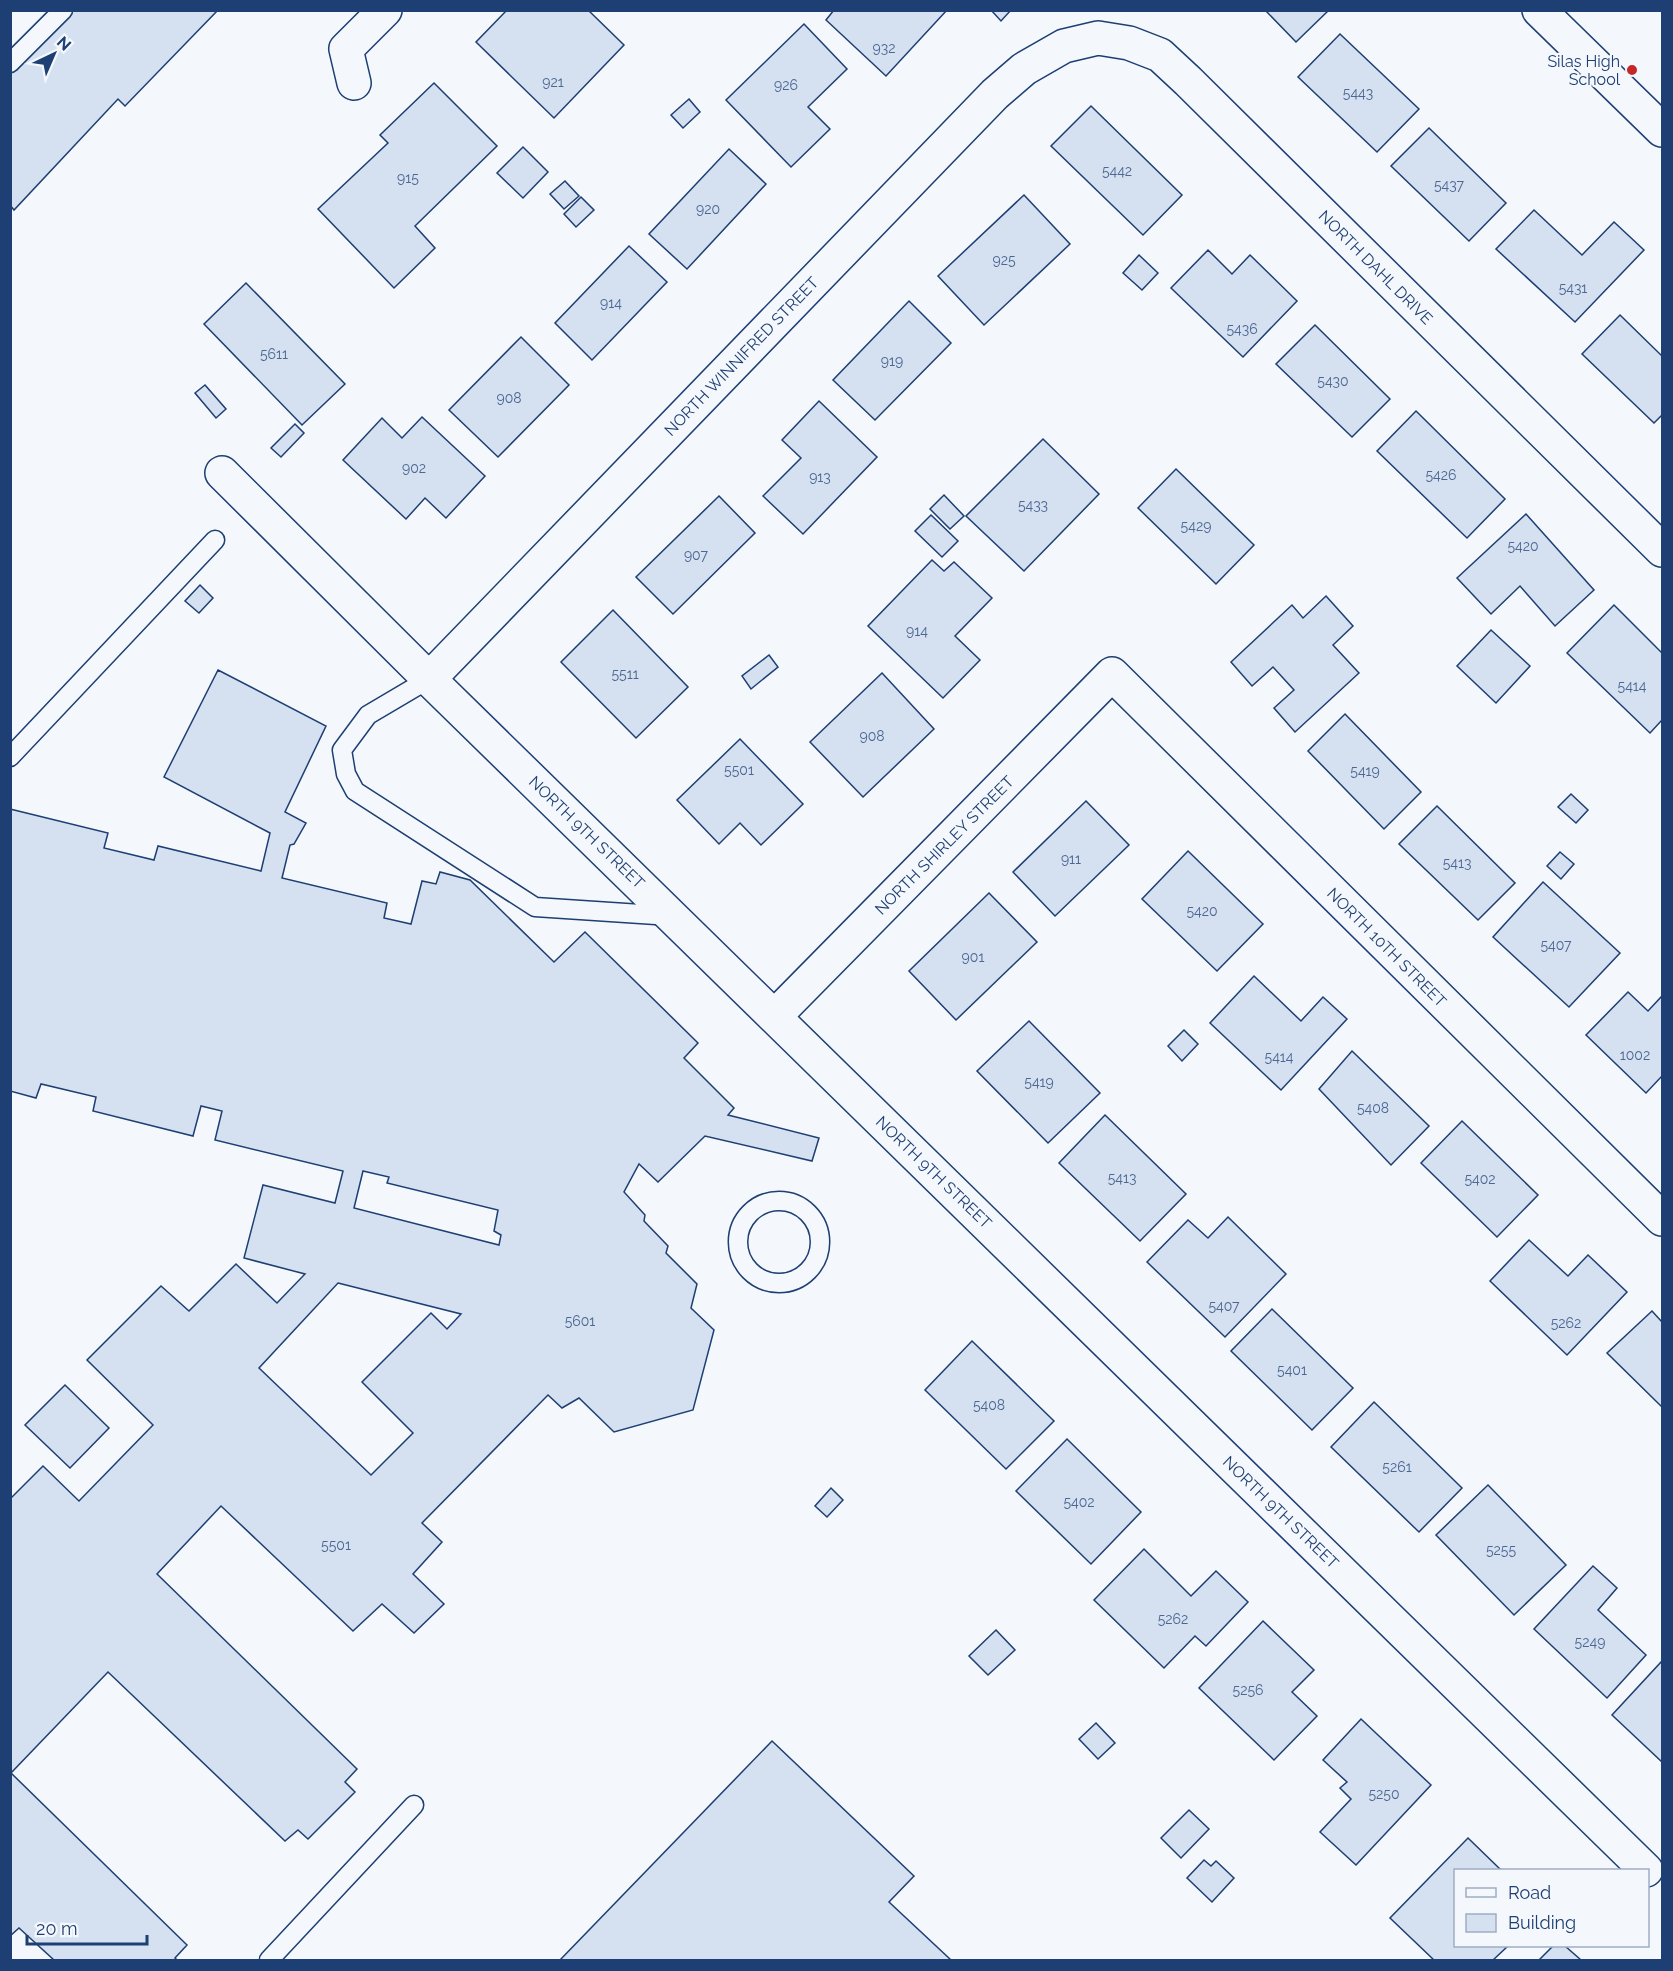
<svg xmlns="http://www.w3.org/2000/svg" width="1673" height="1971" font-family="Raleway,sans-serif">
  <rect width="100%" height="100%" fill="#f4f7fb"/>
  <g fill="#d5e0f0" stroke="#1d3f73" stroke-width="1.5" fill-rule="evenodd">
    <polygon points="68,10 218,10 125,106 118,99 14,210 10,205 10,69"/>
    <polygon points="507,10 588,10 624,45 554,118 476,42"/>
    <polygon points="834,10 947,10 886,76 826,20"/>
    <polygon points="991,10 1011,10 1001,21"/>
    <polygon points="1265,10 1329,10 1296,42"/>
    <polygon points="804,24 847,69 808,107 830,129 791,167 726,100"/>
    <polygon points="1340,34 1419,109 1377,152 1298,77"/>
    <polygon points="434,83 497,146 415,226 435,248 394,288 318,209 388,143 380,135"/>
    <polygon points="689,99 700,112 683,128 671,115"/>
    <polygon points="1091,106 1182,195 1143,235 1051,146"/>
    <polygon points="1429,128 1506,203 1469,241 1391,166"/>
    <polygon points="523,147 548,172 523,198 497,173"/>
    <polygon points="729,149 766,184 687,269 649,234"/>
    <polygon points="565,181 579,196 564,209 550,194"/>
    <polygon points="1024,195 1070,244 984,325 938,276"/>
    <polygon points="581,197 594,210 576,227 564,214"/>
    <polygon points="1534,210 1582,255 1614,222 1644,250 1575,322 1496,249"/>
    <polygon points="629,246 667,282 592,360 555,323"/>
    <polygon points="1208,250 1232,274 1250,255 1297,301 1243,357 1171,288"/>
    <polygon points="1139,255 1158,273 1142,290 1123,273"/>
    <polygon points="246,283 345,384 302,425 204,324"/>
    <polygon points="909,301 951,343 875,420 833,380"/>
    <polygon points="1620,315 1662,356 1662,415 1654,423 1582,354"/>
    <polygon points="1315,325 1390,399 1352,437 1276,364"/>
    <polygon points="521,337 569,385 498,457 449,410"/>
    <polygon points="205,385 226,409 216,418 195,393"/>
    <polygon points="819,401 877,457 803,534 763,496 801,458 782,440"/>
    <polygon points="1416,411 1505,499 1467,538 1377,451"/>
    <polygon points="422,417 485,476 446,518 425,498 406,519 343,460 382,418 402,438"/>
    <polygon points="295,424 304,433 281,457 271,448"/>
    <polygon points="1043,439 1099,494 1024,571 966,516"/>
    <polygon points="1176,469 1254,545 1216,584 1138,508"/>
    <polygon points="944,495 964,516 950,529 930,509"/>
    <polygon points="719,496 755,533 673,614 636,577"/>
    <polygon points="1526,514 1594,590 1555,626 1520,586 1491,614 1457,578"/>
    <polygon points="931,515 958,541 942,557 915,531"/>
    <polygon points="932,560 944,571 954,562 992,598 955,636 980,660 943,698 868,626"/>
    <polygon points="200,585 213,598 199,613 185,601"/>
    <polygon points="1326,596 1353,626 1333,645 1359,673 1295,732 1274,708 1294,690 1273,667 1252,686 1231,662 1292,605 1303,618"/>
    <polygon points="1614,605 1662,653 1662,720 1650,733 1567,653"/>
    <polygon points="613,610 688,687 636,738 561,662"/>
    <polygon points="1491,630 1530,666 1496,703 1457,666"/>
    <polygon points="769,655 778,667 751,689 742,676"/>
    <path d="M218 670 326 726 285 812 306 823 294 844 290 845 282 878 387 903 384 918 411 924 422 881 436 884 440 872 470 880 554 962 585 932 698 1043 684 1058 734 1108 728 1115 819 1138 812 1161 705 1136 658 1182 639 1164 624 1192 645 1215 644 1221 668 1246 666 1253 697 1284 691 1308 714 1330 693 1410 614 1432 579 1398 562 1408 548 1395 422 1523 442 1542 413 1574 444 1604 414 1633 382 1604 353 1631 221 1506 157 1574 357 1769 345 1782 355 1792 308 1839 298 1830 285 1841 108 1672 11 1773 187 1945 175 1958 177 1960H54L19 1928 10 1936V1499L43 1466 79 1501 153 1425 87 1360 161 1286 189 1311 236 1264 277 1303 305 1274 244 1258 263 1185 335 1203 343 1171 215 1140 222 1111 201 1106 193 1136 93 1111 96 1097 41 1084 36 1098 10 1091V809L108 833 104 848 154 860 158 846 261 871 270 833 164 777ZM363 1171 389 1177 387 1183 498 1210 494 1231 501 1235 499 1245 354 1208ZM338 1283 461 1314 447 1329 431 1313 362 1382 413 1433 371 1475 259 1368Z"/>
    <polygon points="882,673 934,729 863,797 810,742"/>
    <polygon points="1345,714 1421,792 1384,829 1308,751"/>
    <polygon points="740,739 803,804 761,845 740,823 719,844 677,800"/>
    <polygon points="1571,794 1588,810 1576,823 1558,807"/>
    <polygon points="1086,801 1129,845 1055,916 1013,872"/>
    <polygon points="1437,806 1515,883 1478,920 1399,844"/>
    <polygon points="1188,851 1263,924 1217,971 1142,899"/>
    <polygon points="1560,852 1574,864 1561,879 1547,866"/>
    <polygon points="1543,882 1620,953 1569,1007 1493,937"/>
    <polygon points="989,893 1037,942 956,1020 909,971"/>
    <polygon points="1254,976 1301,1021 1323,997 1347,1019 1281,1090 1210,1023"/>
    <polygon points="1628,992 1648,1011 1662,996 1662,1076 1646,1093 1586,1035"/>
    <polygon points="1029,1021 1100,1093 1048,1143 977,1071"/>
    <polygon points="1184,1030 1198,1044 1182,1061 1168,1046"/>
    <polygon points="1352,1051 1429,1126 1391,1165 1319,1089"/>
    <polygon points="1105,1115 1186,1194 1140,1241 1059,1163"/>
    <polygon points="1462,1121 1538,1195 1497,1237 1421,1163"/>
    <polygon points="1228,1217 1286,1274 1225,1337 1147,1262 1188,1220 1208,1238"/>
    <polygon points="1529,1240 1568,1276 1588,1255 1627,1292 1567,1355 1490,1281"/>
    <polygon points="1272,1309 1353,1388 1312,1430 1231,1351"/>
    <polygon points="1652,1311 1662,1322 1662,1407 1607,1353"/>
    <polygon points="972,1341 1054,1421 1006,1469 925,1390"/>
    <polygon points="65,1385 109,1428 70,1468 25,1425"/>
    <polygon points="1374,1402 1462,1488 1419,1532 1331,1447"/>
    <polygon points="1067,1439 1141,1512 1091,1564 1016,1491"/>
    <polygon points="1488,1485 1566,1565 1514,1615 1436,1535"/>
    <polygon points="831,1488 843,1500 827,1517 815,1506"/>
    <polygon points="1144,1549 1191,1596 1216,1571 1248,1602 1206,1646 1195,1636 1164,1668 1094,1600"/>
    <polygon points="1593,1566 1617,1588 1598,1610 1646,1655 1607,1698 1534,1629"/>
    <polygon points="1263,1621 1314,1670 1292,1692 1317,1716 1274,1760 1199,1688"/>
    <polygon points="996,1630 1015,1650 988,1675 969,1656"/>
    <polygon points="1662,1661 1662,1762 1612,1715"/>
    <polygon points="1361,1719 1431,1785 1356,1865 1320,1832 1351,1799 1340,1788 1347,1782 1323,1760"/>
    <polygon points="1096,1723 1115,1743 1098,1759 1079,1739"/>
    <polygon points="772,1741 914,1876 889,1902 951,1960 560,1960"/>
    <polygon points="1189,1810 1209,1829 1181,1858 1161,1838"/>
    <polygon points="1468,1838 1501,1870 1456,1870 1456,1946 1508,1946 1493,1960 1434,1960 1390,1918"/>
    <polygon points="1204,1860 1211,1866 1216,1861 1234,1878 1212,1902 1187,1878"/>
    <polygon points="1553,1946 1565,1946 1581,1960 1539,1960"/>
  </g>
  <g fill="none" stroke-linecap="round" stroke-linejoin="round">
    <g stroke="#1d3f73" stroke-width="21">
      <g id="lane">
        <polyline points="10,63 63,10"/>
        <polyline points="429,679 368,715 342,750 346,774 355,791 535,907 671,916"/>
        <polyline points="10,757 215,540"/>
        <circle cx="779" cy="1242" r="41"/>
        <polyline points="269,1960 414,1805"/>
      </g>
    </g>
    <g stroke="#1d3f73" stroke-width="36">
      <g id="street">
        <polyline points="1539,10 1662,130"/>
        <polyline points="354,83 346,49 385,10"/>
        <polyline points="222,473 429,679 1646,1870"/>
        <polyline points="429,679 995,94 1024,69 1064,46 1098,38 1129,43 1160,55 1188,81 1662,550"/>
        <polyline points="775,1016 1112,674 1662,1219"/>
      </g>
    </g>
    <use href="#lane" stroke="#f4f7fb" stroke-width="18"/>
    <use href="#street" stroke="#f4f7fb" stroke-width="33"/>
  </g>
  <circle fill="#c62828" stroke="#f4f7fb" stroke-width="2" cx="1632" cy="70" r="6"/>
  <g text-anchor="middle" stroke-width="4.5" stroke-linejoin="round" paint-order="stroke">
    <g font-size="14" fill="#4b6792">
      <text x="884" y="53">932</text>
      <text x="553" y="87">921</text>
      <text x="786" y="90">926</text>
      <text x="1358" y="98">5443</text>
      <text x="1117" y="176">5442</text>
      <text x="408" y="183">915</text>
      <text x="1449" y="190">5437</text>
      <text x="708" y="214">920</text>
      <text x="1004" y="265">925</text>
      <text x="1573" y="293">5431</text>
      <text x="611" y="308">914</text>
      <text x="1242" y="334">5436</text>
      <text x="274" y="359">5611</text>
      <text x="892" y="366">919</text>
      <text x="1333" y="386">5430</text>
      <text x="509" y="403">908</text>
      <text x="414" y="473">902</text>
      <text x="1441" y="480">5426</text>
      <text x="820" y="482">913</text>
      <text x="1033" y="510">5433</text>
      <text x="1196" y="531">5429</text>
      <text x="1523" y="551">5420</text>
      <text x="696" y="560">907</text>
      <text x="917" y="636">914</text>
      <text x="625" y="679">5511</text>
      <text x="1632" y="691">5414</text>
      <text x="872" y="741">908</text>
      <text x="739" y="775">5501</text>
      <text x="1365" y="776">5419</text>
      <text x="1071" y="864">911</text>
      <text x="1457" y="868">5413</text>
      <text x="1202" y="916">5420</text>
      <text x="1556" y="950">5407</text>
      <text x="973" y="962">901</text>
      <text x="1635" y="1060">1002</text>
      <text x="1279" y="1062">5414</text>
      <text x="1039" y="1087">5419</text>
      <text x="1373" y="1113">5408</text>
      <text x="1122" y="1183">5413</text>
      <text x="1480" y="1184">5402</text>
      <text x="1224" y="1311">5407</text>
      <text x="580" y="1326">5601</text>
      <text x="1566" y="1328">5262</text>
      <text x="1292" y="1375">5401</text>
      <text x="989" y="1410">5408</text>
      <text x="1397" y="1472">5261</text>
      <text x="1079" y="1507">5402</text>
      <text x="336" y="1550">5501</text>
      <text x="1501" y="1555">5255</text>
      <text x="1173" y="1624">5262</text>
      <text x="1590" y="1647">5249</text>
      <text x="1248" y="1695">5256</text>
      <text x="1384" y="1799">5250</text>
    </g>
    <g font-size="16" fill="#1d3f73" stroke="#f4f7fb" text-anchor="end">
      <text x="1620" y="67">Silas High<tspan x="1620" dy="18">School</tspan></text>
    </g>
    <g font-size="16" fill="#1d3f73" stroke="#f4f7fb">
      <text transform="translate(1376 267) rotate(45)" y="6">NORTH DAHL DRIVE</text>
      <text transform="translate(741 356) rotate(-46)" y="6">NORTH WINNIFRED STREET</text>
      <text transform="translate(587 832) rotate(44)" y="6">NORTH 9TH STREET</text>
      <text transform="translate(944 845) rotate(-45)" y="6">NORTH SHIRLEY STREET</text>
      <text transform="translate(1387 947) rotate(45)" y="6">NORTH 10TH STREET</text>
      <text transform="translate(934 1172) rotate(44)" y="6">NORTH 9TH STREET</text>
      <text transform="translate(1281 1512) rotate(44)" y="6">NORTH 9TH STREET</text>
    </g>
  </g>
  <rect width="1673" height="1971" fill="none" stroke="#1d3f73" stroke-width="24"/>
  <rect x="1454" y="1869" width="195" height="78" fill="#f4f7fb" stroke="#9eadc5" stroke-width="1.5"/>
  <rect x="1466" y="1888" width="30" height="9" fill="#f4f7fb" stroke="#9eadc5" stroke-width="1.5"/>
  <text x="1508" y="1899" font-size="18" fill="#1d3f73">Road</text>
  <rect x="1466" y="1914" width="30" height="18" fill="#d5e0f0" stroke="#9eadc5" stroke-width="1.5"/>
  <text x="1508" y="1929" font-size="18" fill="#1d3f73">Building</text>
  <g transform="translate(54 54) rotate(44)" stroke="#f4f7fb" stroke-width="4.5" paint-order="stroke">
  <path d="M0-4.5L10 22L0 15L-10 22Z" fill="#1d3f73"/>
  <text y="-9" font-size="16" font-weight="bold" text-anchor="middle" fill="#1d3f73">N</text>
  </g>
  <path d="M27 1935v9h120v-9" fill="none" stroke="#1d3f73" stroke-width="3"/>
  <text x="36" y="1935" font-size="18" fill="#1d3f73" stroke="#f4f7fb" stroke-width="4.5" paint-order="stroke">20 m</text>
</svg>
